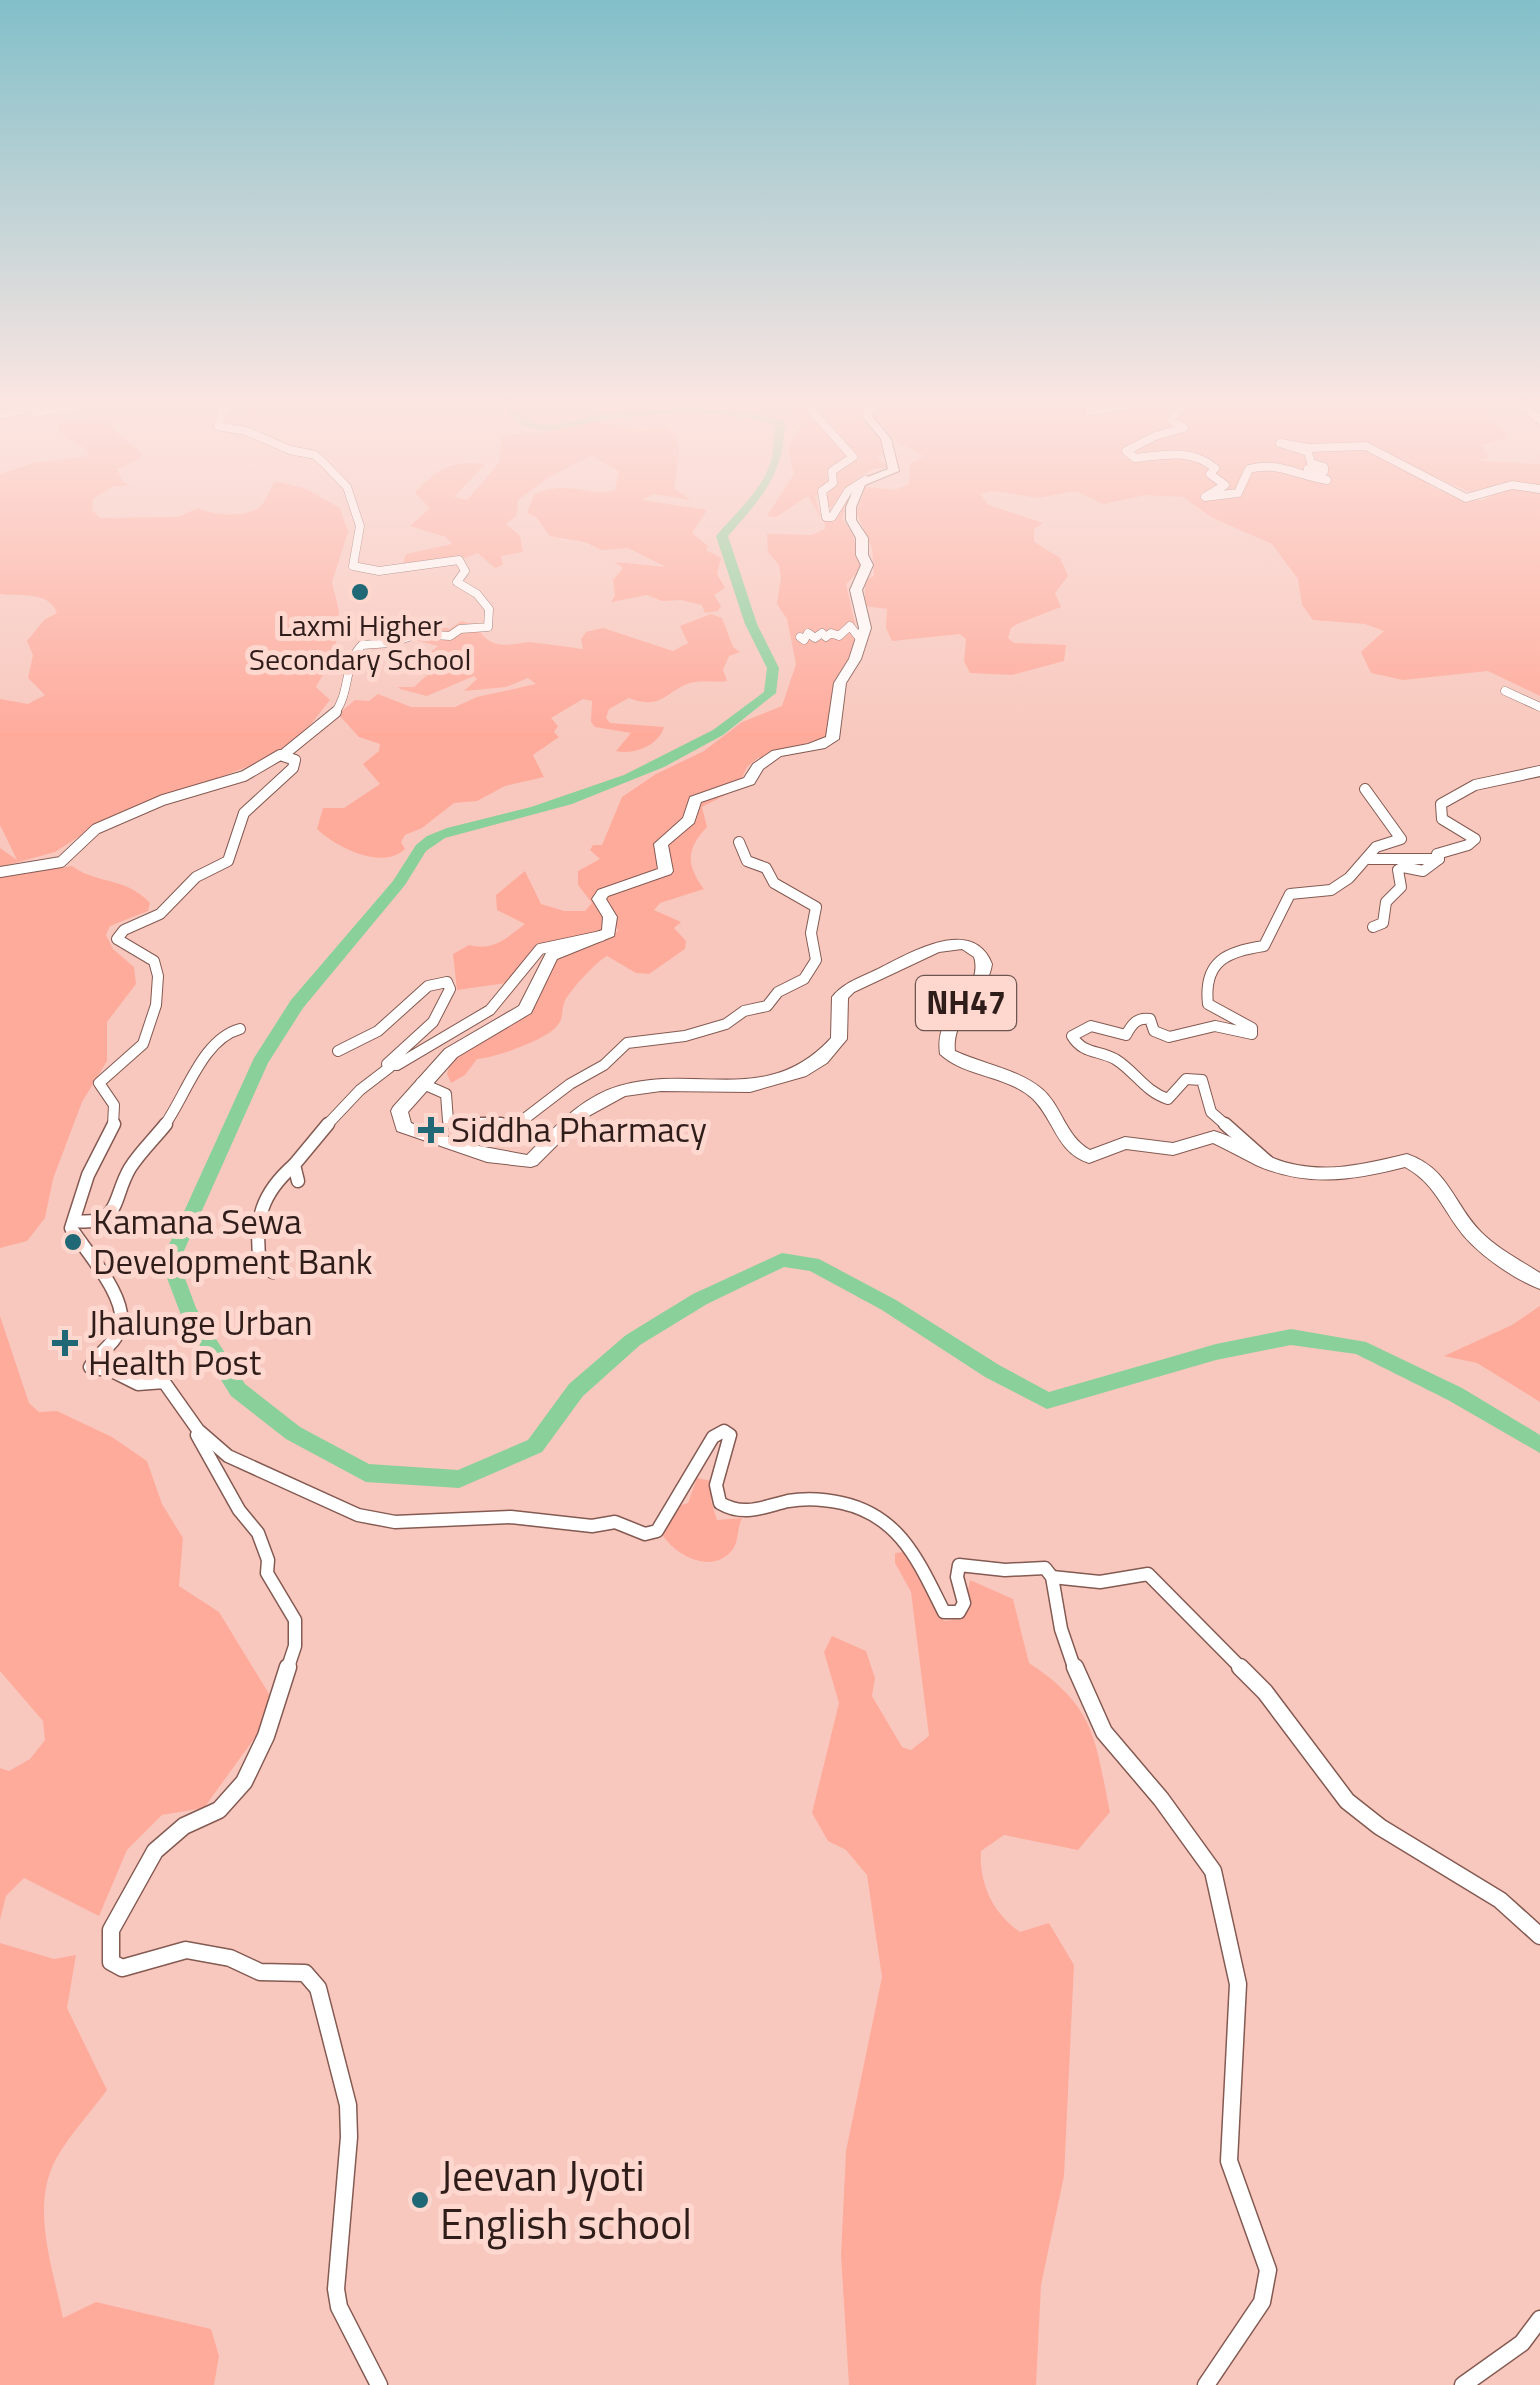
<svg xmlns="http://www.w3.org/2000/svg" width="1540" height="2385" font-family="'Titillium Web',sans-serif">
  <rect width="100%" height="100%" fill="#f8c8be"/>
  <g fill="#feab9c">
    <path d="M730 401H868L870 403 862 415 884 442 887 451 877 457 891 470 883 474 887 468C861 465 847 492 830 509L826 495 815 496 820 514 831 520 849 498 842 518 853 535 861 569 846 584 858 637C849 661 822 702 832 728L829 736 758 758 747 767 737 789 702 807 707 827C686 849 686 865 704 889L660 903 654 910 681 922 674 928 686 941 685 949 649 974 636 973 607 956C597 961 567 993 564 1003 561 1012 564 1018 557 1026 546 1040 494 1058 477 1059L465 1075 451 1083 447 1074C455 1041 504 1029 530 1014 532 989 548 958 573 949 589 944 604 943 618 931L612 916 605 929 573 943 554 940 507 983 457 990 453 954 469 945C494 951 505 939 525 924L497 910 496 895 525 871 541 904 564 911H585L592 903 578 885V871L600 859 590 850 593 845H602L622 797 656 774 704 751 742 722 782 706 796 664 787 619 777 604 781 577 779 565 768 552 767 534 812 535 825 529V524L808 496 776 517 767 516 794 474 788 449 802 423 794 409 777 403Z"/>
    <polygon points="879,401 1406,401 1441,413 1471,406 1504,430 1508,437 1481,445 1489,457 1477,461 1540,464 1540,486 1504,483 1470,492 1415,468 1432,487 1466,501 1483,500 1509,486 1540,491 1540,696 1488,671 1403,680 1371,673 1361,652 1384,631 1365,624 1313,620 1302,605 1298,579 1272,544 1211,517 1183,497 1146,495 1103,504 1076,491 1038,498 995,491 980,494 989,505 1043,523 1034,529 1034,542 1060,558 1068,576 1055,593 1061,607 1017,624 1011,628 1008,638 1014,643 1066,645 1064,661 1012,675 970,673 964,661 966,639 960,634 892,641 886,628 887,609 865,606 865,580 874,576 872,548 856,512 865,487 895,490 909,484 910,464 924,456 896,441 874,416 883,406"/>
    <path d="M596 420 644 431 663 426 675 434 679 450 674 489 691 500 653 494 642 500 707 510 692 533 708 546 706 550 721 558 717 574 725 588 714 595 721 606 718 611 705 613 702 605 681 600 662 601 647 595 611 602 615 595 613 580 623 568 615 562 666 567 628 548 601 550 585 542 550 536 536 517 527 513 534 495C571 478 590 499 615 490L619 471 591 456 549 477 518 500 516 516 506 524 520 536 523 552 501 556 503 565 495 568 478 553 459 560 402 566 406 554 452 544 446 537 410 526 430 508 415 493C436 469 453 460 485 464L454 497 467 500 499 463 502 437 518 433H543Z"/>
    <path d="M68 421 109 422 120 437 143 453 140 459 117 469 123 482 130 485 112 487 93 499 92 510 100 518 178 517 198 508C213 515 241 518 257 509 266 503 269 490 275 481L304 488 340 508 348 532 332 582 339 611 335 653 316 687 330 700 299 739 265 760 102 822 55 852 0 867V848L17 860 0 825V699L28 704 45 695 28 678 33 655 27 641 44 620 57 613C48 590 21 597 0 594V474L33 463 88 456 87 450 59 432 58 425Z"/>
    <path d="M711 614 722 618 733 647 740 652 729 656 723 670 727 681C717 683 707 680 695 682 667 687 665 712 629 698L609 709 606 718 610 723 664 727C659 745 635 755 616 751L631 733 595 727 591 722 592 701 583 699 551 718 558 726 554 732 559 737 533 755 544 777 505 786 477 801 454 803 422 828 405 835 401 842 405 849C382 871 336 847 317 829L323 808H344L380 784 363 764 379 751 380 744 359 737 338 714 355 700 369 701 378 694 411 707H455L477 697 536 684 528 678 506 687 464 691 477 679 474 676 427 696 400 689 398 687H414L446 658 427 655 438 646 405 637C417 616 431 625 450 629L461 621 476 625C489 649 503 646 528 642 531 642 577 648 583 649L581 639 586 632 603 628 673 651 688 643 680 626Z"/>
    <path d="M72 866C98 885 125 876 150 903L148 911 110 926 106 935 113 949 134 967 136 984 107 1022V1061L82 1102 53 1179 45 1218 27 1241 0 1248V876Z"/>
    <polygon points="1540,1306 1540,1402 1477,1363 1444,1356 1512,1325"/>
    <polygon points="0,1316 29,1403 39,1412 57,1411 112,1437 147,1461 162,1504 183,1538 179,1586 219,1612 271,1697 256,1736 204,1808 162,1815 127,1850 99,1916 24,1878 6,1896 0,1920 0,1768 9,1771 30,1759 45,1740 43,1721 0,1671"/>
    <path d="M697 1478 711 1481V1501L717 1520 742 1518C737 1528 739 1541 733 1549 712 1577 672 1554 660 1531L678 1506 688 1503Z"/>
    <path d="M904 1552 944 1621 962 1619 970 1580 1013 1599 1029 1663C1096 1707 1095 1739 1110 1812L1078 1850 1004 1835 981 1851C979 1884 993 1913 1020 1932L1049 1923 1074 1965 1064 2176 1041 2285 1036 2385H849L841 2255 846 2151 882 1977 867 1875 846 1850 828 1841 812 1813 839 1703 824 1652 832 1636 866 1651 875 1678 872 1696 902 1747 911 1750 929 1736 911 1592 895 1563V1553Z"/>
    <path d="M0 1943 54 1959 76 1955 67 2008 107 2090C91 2112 70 2134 56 2159 30 2207 53 2268 63 2318L96 2302 211 2329 219 2356 214 2385H0Z"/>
  </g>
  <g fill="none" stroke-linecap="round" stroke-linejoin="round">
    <path fill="#8ad09b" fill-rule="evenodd" d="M502 401H512C517 413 526 421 540 424 560 428 581 417 601 414 662 407 724 403 785 421 784 475 762 497 728 536L757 624 779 668 776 693 723 735 664 767 572 804 445 838 426 851 405 885 303 1008 268 1063 179 1262 196 1308 245 1384 300 1427 369 1464 458 1470 528 1440 569 1384 626 1335 693 1294 782 1253 819 1259 896 1300 999 1365 1049 1392 1216 1344 1291 1329 1366 1342 1462 1388 1540 1435V1453L1448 1400 1356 1354 1291 1345 1216 1360 1047 1409 985 1377 882 1310 810 1271 784 1267 707 1304 640 1345 583 1396 542 1452 459 1488 366 1482 286 1439 231 1396 181 1315 161 1262 254 1058 291 1000 393 881 416 845 427 836 447 828 531 807 624 775 713 730 764 692 767 668 745 624 716 536C736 512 765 488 772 457 774 446 773 435 776 425 719 408 656 413 598 421 580 423 562 432 544 430 525 429 509 419 502 401Z"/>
    <g stroke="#845a52" stroke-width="9">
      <g id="minor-far3">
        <polyline points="18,401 44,408 35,413 78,406 78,401"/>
        <path d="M234 401 222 412 218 426 246 431 290 450 315 455 324 463 347 487 360 526 353 566 379 571 459 560 465 571 457 582 477 594 489 609 488 627 460 629 450 636 418 634 390 643 362 645C343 664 351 693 334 714"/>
        <polyline points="803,401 853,457 832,471 833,483 822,491 826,517 832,517 848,491 865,480"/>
        <polyline points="1095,401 1089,411 1161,401"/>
        <path d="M1179 401 1180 409 1171 420 1184 428 1155 436 1126 451 1135 458C1165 455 1190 448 1215 468L1210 474 1225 485 1205 497 1238 493 1249 469C1278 461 1298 476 1327 480L1309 473 1308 469 1324 471V467L1311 463 1308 452 1280 443 1309 448 1366 446 1466 498 1512 485 1540 489"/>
        <polyline points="1518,401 1540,420"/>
        <polyline points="0,415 23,410 14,403"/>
        <polyline points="800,637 804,640 808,633 815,638 822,633 826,637 831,633 839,636 850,626 861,640"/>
        <polyline points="1505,691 1540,707"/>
      </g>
    </g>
    <g stroke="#845a52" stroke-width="12">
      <g id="minor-far2">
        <polyline points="283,755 336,712"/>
        <polyline points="1369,859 1439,859 1423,871 1403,867 1398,870 1401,887 1386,902 1383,923 1373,927"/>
        <polyline points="1439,859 1437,854 1468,845 1475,839 1442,819 1441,804 1475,785 1540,771"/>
        <polyline points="0,872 61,862 96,829 163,800 244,776 280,755 295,760 293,768 244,813 228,861 196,877 160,914 124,930 117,939 154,961 158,976 156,1005 143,1044 99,1083 114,1105 113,1126"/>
        <polyline points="338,1051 378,1031 428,986 447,982 450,989 433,1022 387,1064 397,1065 490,1010 540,949 601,936"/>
        <polyline points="421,1083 446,1094 448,1121 459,1126 519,1123 570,1084 604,1065 627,1043 685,1036 726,1024 744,1011 767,1006 778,992 804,979 816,960 811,933 816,907 774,883 766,868 747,861 739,842"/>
        <path d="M164 1126C186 1096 202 1039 240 1029"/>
        <polyline points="326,1126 360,1090 390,1067"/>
        <path d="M1227 1126 1211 1112 1202 1080 1186 1079 1168 1099C1144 1091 1135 1071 1115 1059 1098 1050 1083 1054 1072 1036L1091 1026 1126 1035C1132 1024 1137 1017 1150 1019L1154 1031 1169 1037 1215 1026 1252 1034V1028L1208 1004C1203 960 1229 951 1264 946L1290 894 1331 890 1349 878 1376 847 1401 839 1365 789"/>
      </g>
    </g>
    <g stroke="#845a52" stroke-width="15">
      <g id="minor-far1">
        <path d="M114 1124 88 1175 71 1228C86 1252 130 1299 120 1329 115 1344 98 1353 90 1367L112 1371 138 1384 164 1382 198 1430 228 1456 358 1515 395 1522 511 1517 592 1526 615 1522 645 1534 657 1531 713 1437 724 1431 730 1435 716 1485 720 1503C744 1517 763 1507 788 1501 805 1498 824 1499 842 1503 901 1516 919 1563 944 1612H959L964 1603 957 1577 959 1565 1005 1570 1045 1568 1052 1577 1061 1629 1075 1670"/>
        <polyline points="454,1124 501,1124"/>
        <polyline points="1225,1124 1269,1163"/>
        <polyline points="298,1181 294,1165 328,1124"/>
        <path d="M75 1221C122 1226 112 1198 130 1168 140 1152 155 1138 166 1124"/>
        <path d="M273 1272 260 1263C254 1220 261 1194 294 1165"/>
        <polyline points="197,1435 239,1510 258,1533 268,1560 267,1573 295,1620 295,1646 287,1670"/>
        <polyline points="1052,1577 1100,1582 1148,1574 1243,1670"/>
      </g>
    </g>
    <g stroke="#845a52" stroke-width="19">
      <g id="minor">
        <polyline points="288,1667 266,1736 244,1782 219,1810 184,1826 155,1851 111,1930 111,1962 122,1968 186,1950 230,1958 260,1972 305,1973 318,1988 348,2105 349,2137 336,2289 339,2307 379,2385"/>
        <polyline points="1075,1667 1104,1732 1161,1799 1213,1871 1238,1984 1229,2161 1268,2270 1262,2302 1206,2385"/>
        <polyline points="1240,1667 1265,1692 1347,1801 1380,1827 1500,1900 1540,1936"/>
        <polyline points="1463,2385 1522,2343 1540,2319"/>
      </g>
    </g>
    <g stroke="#845a52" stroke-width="2">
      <path id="highway" d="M867 401H877L872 416 891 439 899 471 865 485 856 507V520L868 538V555L873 565 862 590 871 628 861 659 846 683 839 739 825 748 781 756 763 769 754 784 701 802 694 823 668 845 673 871 671 874 608 896 606 899 617 917 614 936 557 959 531 1013 457 1057 408 1112 411 1123 468 1144 527 1155C554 1128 581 1097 619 1086 696 1063 767 1108 831 1038L832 997C844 982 862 977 880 968 910 953 973 915 992 964 987 998 951 1016 955 1051 983 1064 1018 1069 1042 1089 1062 1106 1065 1136 1090 1150L1125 1137 1173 1143 1214 1131C1235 1137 1253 1150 1273 1158 1317 1176 1362 1165 1407 1154 1450 1169 1453 1204 1481 1232 1498 1249 1520 1260 1540 1273V1289C1513 1279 1473 1251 1457 1227 1440 1203 1432 1182 1405 1167 1354 1180 1307 1188 1256 1165 1242 1158 1228 1150 1213 1143L1173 1155 1126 1149 1089 1163C1056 1152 1055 1121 1033 1099 1007 1075 964 1077 940 1054 933 1007 985 993 974 957L962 949 939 952 854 992 848 998 847 1039 827 1063 806 1076 750 1092 661 1091 625 1096 583 1119 537 1165 531 1167 487 1162 397 1131 391 1111 393 1107 445 1049 519 1006 546 953 602 930 603 917 592 899 598 890 658 869 654 844 683 818 690 797 744 778 753 764 772 751 808 744 826 737 834 683 849 659 859 628 850 590 861 565 856 555V538L846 520V507L857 481 888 469 881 439 862 416Z"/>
    </g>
    <use href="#minor-far3" stroke="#fff" stroke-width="8"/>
    <use href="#minor-far2" stroke="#fff" stroke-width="10"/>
    <use href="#minor-far1" stroke="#fff" stroke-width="12"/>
    <use href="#minor" stroke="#fff" stroke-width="16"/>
    <use href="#highway" fill="#fff" fill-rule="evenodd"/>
  </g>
  <linearGradient id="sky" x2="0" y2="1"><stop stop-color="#82bfc9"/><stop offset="0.55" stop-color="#fce6e2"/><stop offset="1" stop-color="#fce6e2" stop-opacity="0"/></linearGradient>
  <rect width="1540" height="735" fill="url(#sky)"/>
  <g fill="#206875" stroke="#fed7cf" stroke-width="4">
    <circle cx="360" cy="592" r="10"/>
    <path d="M426 1115h10v10h10v10h-10v10h-10v-10h-10v-10h10z"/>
    <circle cx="73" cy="1242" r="10"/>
    <path d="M60 1328h10v10h10v10h-10v10h-10v-10h-10v-10h10z"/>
    <circle cx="420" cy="2200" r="10"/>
  </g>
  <g text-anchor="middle" stroke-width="10" stroke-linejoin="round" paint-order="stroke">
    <g font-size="30" fill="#2f1d1a" stroke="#fed7cf">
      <text x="360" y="636">Laxmi Higher<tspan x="360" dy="34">Secondary School</tspan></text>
    </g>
    <rect fill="#fed7cf" stroke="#6d5550" stroke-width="2.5" x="916" y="976" width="100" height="54" rx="8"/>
    <g font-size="32" font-weight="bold" fill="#2f1d1a">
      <text x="966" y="1014">NH47</text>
    </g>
    <g font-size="35" fill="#2f1d1a" stroke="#fed7cf" text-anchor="start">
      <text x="451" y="1142">Siddha Pharmacy</text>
      <text x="93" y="1234">Kamana Sewa<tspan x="93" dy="40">Development Bank</tspan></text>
      <text x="88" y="1335">Jhalunge Urban<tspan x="88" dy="40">Health Post</tspan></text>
    </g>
    <g font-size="42" fill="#2f1d1a" stroke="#fed7cf" text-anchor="start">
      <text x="440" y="2191">Jeevan Jyoti<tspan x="440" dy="48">English school</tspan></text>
    </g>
  </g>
</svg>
